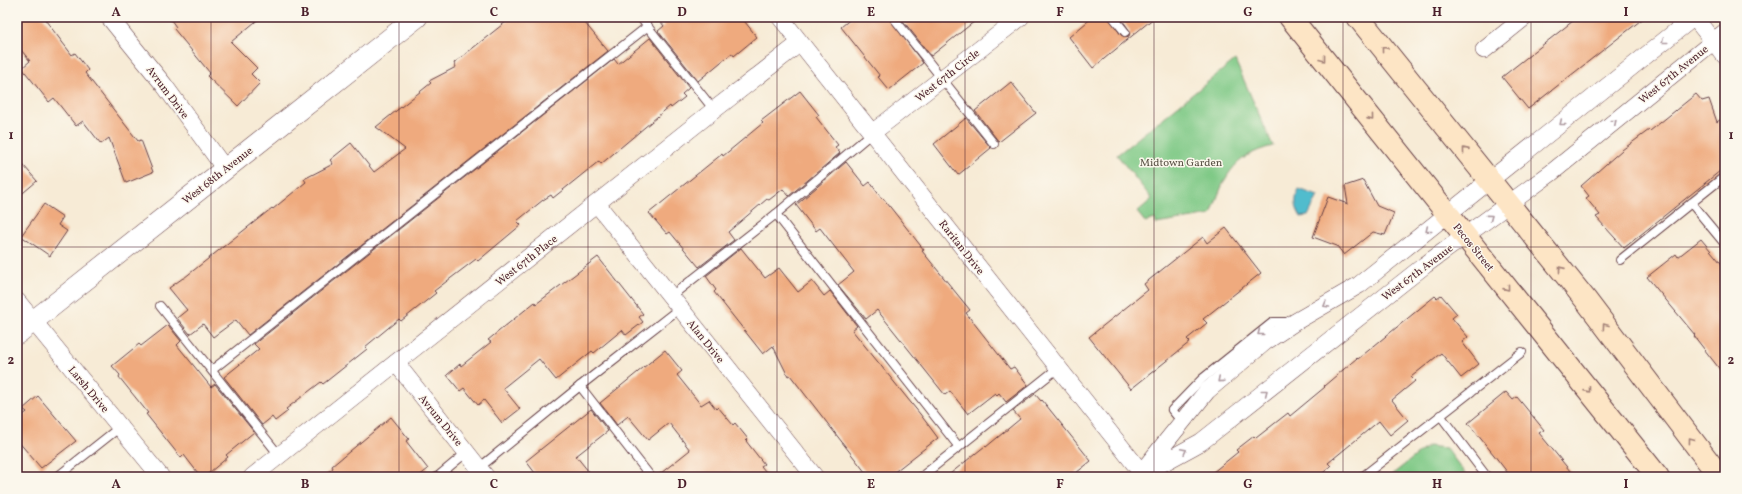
<svg xmlns="http://www.w3.org/2000/svg" width="1742" height="494" font-family="Vollkorn,serif">
  <rect width="100%" height="100%" fill="#fbf7ec"/>
  <filter id="ink" filterUnits="userSpaceOnUse"><feTurbulence type="fractalNoise" baseFrequency=".025" numOctaves="2"/><feDisplacementMap in="SourceGraphic" scale="8" xChannelSelector="R" yChannelSelector="G"/><feConvolveMatrix kernelMatrix="1 2 1 2 8 2 1 2 1" color-interpolation-filters="sRGB"/></filter>
  <filter id="wash" filterUnits="userSpaceOnUse"><feTurbulence type="fractalNoise" baseFrequency=".012" numOctaves="4" result="noise"/><feDisplacementMap in="SourceGraphic" scale="16" xChannelSelector="R" yChannelSelector="G"/><feGaussianBlur stdDeviation="0.9" result="paint"/><feColorMatrix in="noise" values="0 0 0 0 0 0 0 0 0 0 0 0 0 0 0 0 0 1.4 0 .05"/><feComposite in="paint" operator="in"/></filter>
  <g filter="url(#wash)">
    <rect width="100%" height="100%" fill="#f7ebd6"/>
    <g fill="#7fc986" stroke="#647458">
      <path d="M1235 60 1273 146C1231 156 1224 178 1211 215L1156 224 1155 219 1145 222 1137 212 1152 199 1117 155Z"/>
      <polygon points="1428,446 1446,448 1468,477 1389,477"/>
    </g>
    <path fill="#51bccd" stroke="#4e6e7c" d="M1299 189 1318 196 1308 216 1301 217C1295 207 1294 200 1299 189Z"/>
    <g id="blocks">
      <g fill="#efaa7e">
        <polygon points="17,17 43,17 72,55 75,53 88,70 85,73 138,141 141,140 153,172 126,183 109,138 101,144 83,121 76,126 54,98 49,102 22,68 30,61 17,45"/>
        <polygon points="169,17 261,17 231,42 257,68 251,74 260,83 238,106 207,76 210,73 174,29 176,27"/>
        <polygon points="512,17 580,17 608,51 248,335 236,320 213,337 203,324 190,334 177,318 187,310 169,288 183,278 184,278 272,208 273,209 306,182 304,179 333,164 330,160 351,143 374,172 405,149 376,127 431,83 429,81 456,67 454,63"/>
        <polygon points="657,17 741,17 757,37 734,56 732,53 698,81 658,31 664,26"/>
        <polygon points="853,17 888,17 923,63 889,90 878,77 880,76 841,27"/>
        <polygon points="900,17 980,17 931,56"/>
        <polygon points="1093,17 1108,17 1121,35 1125,37 1129,36 1130,31 1120,17 1155,17 1093,68 1069,37"/>
        <polygon points="1578,17 1645,17 1528,109 1502,77"/>
        <polygon points="650,38 689,88 682,94 685,97 671,108 670,106 601,164 599,161 553,198 551,195 543,200 517,221 521,225 491,250 478,261 476,259 434,291 436,293 401,321 399,319 365,347 367,349 323,384 321,382 286,409 288,411 275,421 272,417 262,425 224,377 259,349 254,344 614,59 618,64"/>
        <polygon points="1011,82 1036,113 999,142 975,111"/>
        <polygon points="800,91 819,115 816,117 838,145 835,147 840,153 789,196 783,189 769,200 767,199 728,232 734,240 699,267 670,232 667,234 649,213 722,154 723,156 763,123 761,121"/>
        <polygon points="1696,94 1702,101 1709,99 1717,122 1725,116 1725,167 1624,248 1596,217 1600,215 1586,198 1589,196 1581,186 1622,150 1649,130 1650,131"/>
        <polygon points="966,118 991,148 958,175 934,144"/>
        <polygon points="17,158 37,181 17,198"/>
        <polygon points="846,162 865,186 870,182 882,199 883,198 924,250 922,251 970,310 966,313 1010,369 1014,367 1028,385 1006,402 999,393 997,395 995,393 968,414 950,391 945,395 877,310 866,319 838,285 854,272 820,228 816,231 796,205"/>
        <polygon points="1363,180 1377,206 1394,213 1385,235 1373,232 1344,255 1337,246 1313,237 1328,197 1348,204 1345,186"/>
        <polygon points="44,204 63,217 58,225 67,231 50,256 21,236"/>
        <polygon points="1226,228 1261,273 1203,319 1207,323 1187,339 1190,342 1131,389 1089,337 1148,290 1144,284 1203,237 1207,243"/>
        <polygon points="1701,239 1725,268 1725,376 1694,336 1695,335 1647,277 1676,254 1678,257"/>
        <polygon points="741,248 765,278 779,268 798,292 812,281 824,296 830,291 857,326 852,330 920,414 938,438 888,477 869,477 790,375 788,376 773,346 763,354 714,292 716,290 706,276"/>
        <polygon points="598,257 643,314 639,317 643,322 626,335 622,330 594,353 592,351 556,380 539,359 503,388 520,409 502,423 484,400 478,405 464,388 460,391 447,375 460,364 461,366 491,342 488,340 535,302 536,304"/>
        <polygon points="1441,295 1457,314 1452,318 1468,337 1462,342 1479,364 1461,378 1441,353 1411,377 1415,381 1392,400 1408,420 1390,435 1379,421 1328,463 1331,466 1318,477 1207,477 1238,452 1236,450 1254,436 1256,438 1288,413 1290,416 1325,387 1324,386 1357,358 1358,359 1435,296 1437,298"/>
        <polygon points="168,325 181,341 177,345 211,387 215,384 254,432 226,455 228,457 204,477 201,477 184,455 181,458 146,414 148,413 119,377 120,375 112,366 139,344 141,346"/>
        <polygon points="665,350 682,371 677,375 701,405 709,400 716,409 718,407 733,425 735,423 748,439 746,441 764,464 761,466 770,477 656,477 690,450 669,423 648,440 628,416 617,425 600,403"/>
        <polygon points="1506,392 1513,400 1517,397 1544,430 1539,433 1575,477 1511,477 1494,455 1468,423"/>
        <polygon points="1035,394 1041,401 1042,400 1091,461 1071,477 946,477 985,446 986,447 1020,419 1013,411"/>
        <polygon points="38,396 76,441 41,468 17,440 17,420 27,412 23,409"/>
        <polygon points="591,409 608,431 576,456 593,477 538,477 526,461"/>
        <polygon points="391,417 409,439 406,441 428,469 418,477 322,477 333,468 332,466"/>
      </g>
    </g>
  </g>
  <g filter="url(#ink)">
    <use href="#blocks" fill-opacity="0" stroke="#643e45" stroke-width="1"/>
    <g fill="none" stroke-linecap="round" stroke-linejoin="round">
      <g stroke="#643e45" stroke-width="10">
        <g id="service">
          <polyline points="640,17 714,110"/>
          <polyline points="893,17 994,144"/>
          <polyline points="1113,17 1125,32"/>
          <polyline points="1691,203 1725,244"/>
          <polyline points="776,214 959,447"/>
          <polyline points="1620,260 1725,176"/>
          <polyline points="670,297 776,214 872,133"/>
          <polyline points="160,306 279,455"/>
          <polyline points="212,370 648,26"/>
          <polyline points="580,386 651,477"/>
          <polyline points="1440,415 1487,477"/>
          <polyline points="1182,422 1172,410 1202,379 1273,322 1290,322"/>
          <polyline points="479,468 580,386 680,308"/>
          <polyline points="57,477 120,427"/>
          <polyline points="437,477 467,452"/>
          <polyline points="921,477 1058,368"/>
          <polyline points="1362,477 1522,352"/>
        </g>
      </g>
      <g stroke="#643e45" stroke-width="18">
        <g id="minor">
          <polyline points="109,17 164,85 225,169"/>
          <polyline points="780,17 1145,477"/>
          <polyline points="1694,17 1725,56"/>
          <polyline points="1484,50 1525,17"/>
          <polyline points="872,133 1021,17"/>
          <polyline points="597,204 815,477"/>
          <polyline points="17,301 161,477"/>
          <polyline points="396,363 486,477"/>
          <polyline points="1145,468 1207,391 1265,342 1295,322 1359,285 1694,17"/>
          <polyline points="252,477 714,110 800,43"/>
          <polyline points="1137,477 1201,442 1425,265 1551,173 1725,32"/>
        </g>
      </g>
      <g stroke="#643e45" stroke-width="22">
        <polyline id="tertiary" points="17,334 417,17"/>
      </g>
      <g stroke="#643e45" stroke-width="24">
        <g id="secondary">
          <polyline points="1290,17 1658,477"/>
          <polyline points="1358,17 1585,299 1720,477"/>
        </g>
      </g>
      <use href="#service" stroke="#fff" stroke-width="8"/>
      <use href="#minor" stroke="#fff" stroke-width="17"/>
      <use href="#tertiary" stroke="#fff" stroke-width="21"/>
      <use href="#secondary" stroke="#fde5c5" stroke-width="22"/>
    </g>
    <defs><path id="oneway-chevron" d="M-2-3.5L2.5 0L-2 3.5" fill="none" stroke-width="1.6" stroke-linecap="round" stroke-linejoin="round"/></defs>
    <g stroke="#ae9aa0">
      <use href="#oneway-chevron" transform="translate(1664 41) rotate(141)"/>
      <use href="#oneway-chevron" transform="translate(1614 122) rotate(-39)"/>
      <use href="#oneway-chevron" transform="translate(1562 123) rotate(141)"/>
      <use href="#oneway-chevron" transform="translate(1490 217) rotate(-36)"/>
      <use href="#oneway-chevron" transform="translate(1428 230) rotate(141)"/>
      <use href="#oneway-chevron" transform="translate(1326 305) rotate(150)"/>
      <use href="#oneway-chevron" transform="translate(1260 333) rotate(142)"/>
      <use href="#oneway-chevron" transform="translate(1220 380) rotate(139)"/>
      <use href="#oneway-chevron" transform="translate(1265 392) rotate(-38)"/>
      <use href="#oneway-chevron" transform="translate(1184 451) rotate(-27)"/>
    </g>
    <g stroke="#a48278">
      <use href="#oneway-chevron" transform="translate(1384 49) rotate(-129)"/>
      <use href="#oneway-chevron" transform="translate(1323 59) rotate(52)"/>
      <use href="#oneway-chevron" transform="translate(1371 118) rotate(51)"/>
      <use href="#oneway-chevron" transform="translate(1465 150) rotate(-129)"/>
      <use href="#oneway-chevron" transform="translate(1561 269) rotate(-129)"/>
      <use href="#oneway-chevron" transform="translate(1507 288) rotate(51)"/>
      <use href="#oneway-chevron" transform="translate(1605 326) rotate(-126)"/>
      <use href="#oneway-chevron" transform="translate(1588 390) rotate(51)"/>
      <use href="#oneway-chevron" transform="translate(1691 440) rotate(-127)"/>
    </g>
  </g>
  <path fill="none" stroke="#4a1f2b" stroke-width="1" stroke-opacity="0.55" d="M211 17V477M399 17V477M588 17V477M777 17V477M965 17V477M1154 17V477M1343 17V477M1531 17V477M17 247H1725"/>
  <g text-anchor="middle" stroke-width="3" stroke-linejoin="round" paint-order="stroke">
    <g font-size="11" fill="#4a1f2b" stroke="#fbf7ec">
      <text transform="translate(1673 74) rotate(-39)" y="4">West 67th Avenue</text>
      <text transform="translate(947 75) rotate(-38)" y="4">West 67th Circle</text>
      <text transform="translate(168 92) rotate(53)" y="4">Avrum Drive</text>
      <text transform="translate(217 175) rotate(-38)" y="4">West 68th Avenue</text>
      <text transform="translate(962 247) rotate(52)" y="4">Raritan Drive</text>
      <text transform="translate(1474 247) rotate(51)" y="4">Pecos Street</text>
      <text transform="translate(526 260) rotate(-38)" y="4">West 67th Place</text>
      <text transform="translate(1417 272) rotate(-37)" y="4">West 67th Avenue</text>
      <text transform="translate(706 341) rotate(51)" y="4">Alan Drive</text>
      <text transform="translate(89 389) rotate(50)" y="4">Larsh Drive</text>
      <text transform="translate(441 420) rotate(51)" y="4">Avrum Drive</text>
    </g>
    <g font-size="11" fill="#5a5246" stroke="#fbf7ec">
      <text x="1181" y="166">Midtown Garden</text>
    </g>
  </g>
  <rect width="1742" height="494" fill="none" stroke="#fbf7ec" stroke-width="44"/>
  <rect x="22" y="22" width="1698" height="450" fill="none" stroke="#4a1f2b" stroke-width="1.5"/>
  <g font-size="13" text-anchor="middle" font-weight="bold" fill="#4a1f2b">
    <text x="116" y="16">A</text>
    <text x="305" y="16">B</text>
    <text x="494" y="16">C</text>
    <text x="682" y="16">D</text>
    <text x="871" y="16">E</text>
    <text x="1060" y="16">F</text>
    <text x="1248" y="16">G</text>
    <text x="1437" y="16">H</text>
    <text x="1626" y="16">I</text>
    <text x="11" y="139">1</text>
    <text x="1731" y="139">1</text>
    <text x="11" y="364">2</text>
    <text x="1731" y="364">2</text>
    <text x="116" y="488">A</text>
    <text x="305" y="488">B</text>
    <text x="494" y="488">C</text>
    <text x="682" y="488">D</text>
    <text x="871" y="488">E</text>
    <text x="1060" y="488">F</text>
    <text x="1248" y="488">G</text>
    <text x="1437" y="488">H</text>
    <text x="1626" y="488">I</text>
  </g>
</svg>
